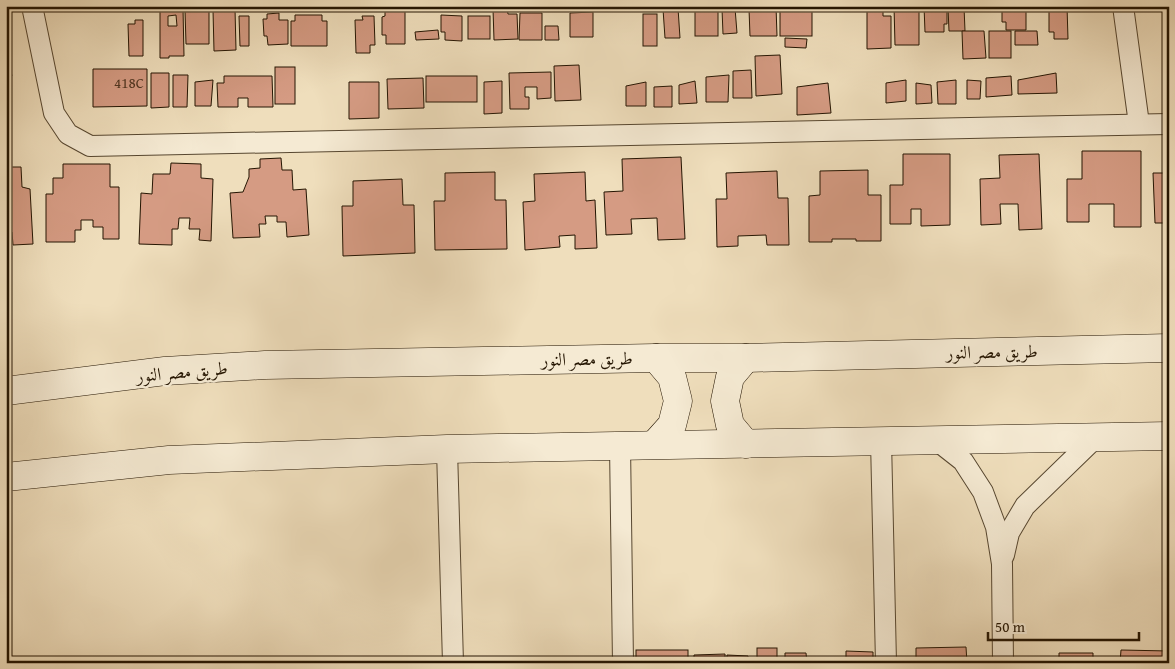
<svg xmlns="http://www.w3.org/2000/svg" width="1175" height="669" font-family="'Gentium Book Plus',Amiri,serif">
  <rect width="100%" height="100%" fill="#efdebc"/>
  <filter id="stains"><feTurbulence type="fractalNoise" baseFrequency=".004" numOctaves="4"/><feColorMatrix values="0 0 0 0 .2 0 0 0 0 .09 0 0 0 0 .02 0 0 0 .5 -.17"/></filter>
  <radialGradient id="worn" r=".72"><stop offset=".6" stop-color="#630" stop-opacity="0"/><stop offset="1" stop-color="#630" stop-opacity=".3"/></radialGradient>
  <g fill="#d59b83" stroke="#241502" fill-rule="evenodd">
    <rect x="695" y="6" width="23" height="30"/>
    <polygon points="755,6 776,6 777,36 750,36 749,9 755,9"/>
    <rect x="780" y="6" width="32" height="30"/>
    <polygon points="867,6 883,6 883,16 891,16 891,48 867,49"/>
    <polygon points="894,6 919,6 919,45 895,45"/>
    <polygon points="924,6 947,6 947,24 944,24 944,32 925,32"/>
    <polygon points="1002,6 1026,6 1026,30 1006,30 1006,22 1002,22"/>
    <polygon points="1067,6 1068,39 1054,39 1054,32 1049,32 1049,7"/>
    <polygon points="964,7 965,31 949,31 948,8"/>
    <polygon points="507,8 508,14 517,14 518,39 494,40 493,9"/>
    <polygon points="678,8 680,38 665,38 663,9"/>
    <polygon points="735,8 737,33 723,34 722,9"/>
    <path d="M160 9H183L184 56H169V58H160ZM176 15 177 26H168V16Z"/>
    <polygon points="235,9 236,50 214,51 213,10"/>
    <polygon points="185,10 209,10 209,44 186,44"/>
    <polygon points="405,10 405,44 386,44 386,35 382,35 382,17 385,16 385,11"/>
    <polygon points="593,12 593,37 570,37 570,13"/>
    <polygon points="279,13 279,20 288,20 288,44 268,45 267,36 264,36 263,19 267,19 267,14"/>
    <polygon points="520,13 542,13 542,40 519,40"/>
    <rect x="643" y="14" width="14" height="32"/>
    <polygon points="295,15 322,15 322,21 327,21 327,46 291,46 291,21 295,21"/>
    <polygon points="441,15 462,16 462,41 445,40 445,32 441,32"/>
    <polygon points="239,16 249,16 249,46 240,46"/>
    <polygon points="362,16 374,16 375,45 370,45 370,53 356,53 355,20 363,20"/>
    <rect x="468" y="16" width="22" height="23"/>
    <polygon points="135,20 143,20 143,56 129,56 128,24 135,24"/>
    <polygon points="545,26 558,26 559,40 545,40"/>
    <polygon points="438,30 439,39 416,40 415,32"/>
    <polygon points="962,31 984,31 986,58 963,59"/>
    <rect x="989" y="31" width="22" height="27"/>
    <polygon points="1015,31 1037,31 1038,45 1015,45"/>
    <polygon points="785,38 807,39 806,48 785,47"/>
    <polygon points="780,55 782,94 756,96 755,56"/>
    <polygon points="579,65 581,100 555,101 554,66"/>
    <polygon points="6,67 10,67 12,76 6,77"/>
    <rect x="275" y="67" width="20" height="37"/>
    <polygon points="93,69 147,69 147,106 93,107"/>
    <polygon points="751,70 752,98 733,98 733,71"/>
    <polygon points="551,72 551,98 537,99 537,87 525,87 525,97 529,97 529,109 510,109 509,73"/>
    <polygon points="151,73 169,73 169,107 151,108"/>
    <polygon points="1056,73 1057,93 1018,94 1018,80"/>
    <polygon points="173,75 188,75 187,107 173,107"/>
    <polygon points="729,75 728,102 706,102 706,77"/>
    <polygon points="224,76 272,76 273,107 248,107 248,98 238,98 238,107 218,107 217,83 224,83"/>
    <rect x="426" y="76" width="51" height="26"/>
    <polygon points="1011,76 1012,95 986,97 986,78"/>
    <polygon points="423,78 424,108 388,109 387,79"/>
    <polygon points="213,80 211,106 195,106 195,82"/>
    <polygon points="906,80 906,101 886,103 886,83"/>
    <polygon points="956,80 956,104 938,104 937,82"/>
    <polygon points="967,80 981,81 980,99 967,99"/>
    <polygon points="502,81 502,113 484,114 484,82"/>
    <polygon points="695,81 697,103 679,104 679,85"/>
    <polygon points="349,82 379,82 379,118 349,119"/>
    <polygon points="646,82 646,106 626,106 626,86"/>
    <polygon points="828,83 831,113 797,115 797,87"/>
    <polygon points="916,83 931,85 932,103 916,104"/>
    <polygon points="672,86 672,107 654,107 654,87"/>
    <polygon points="1082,151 1141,151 1141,227 1114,227 1114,204 1089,204 1089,222 1067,222 1067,179 1082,179"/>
    <polygon points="1168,153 1169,153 1169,223 1155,223 1153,173 1169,173"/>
    <polygon points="903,154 950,154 950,225 921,226 921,209 911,209 911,224 890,224 890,185 903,185"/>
    <polygon points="1039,154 1042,229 1019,230 1018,204 1000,204 1001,224 981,225 980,179 1000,178 999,155"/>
    <polygon points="681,157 685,239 658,240 657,218 631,219 632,234 606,235 604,192 623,191 622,159"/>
    <polygon points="281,158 282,170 292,170 293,190 306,189 309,235 287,237 286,222 277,222 277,216 265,216 266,224 259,224 260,237 233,238 230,193 243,192 249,177 249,169 260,168 260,159"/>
    <polygon points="171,163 201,164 201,178 213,179 211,241 199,240 200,229 189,229 190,218 179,218 178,229 172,229 172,245 139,244 141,193 152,194 153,174 170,174"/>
    <polygon points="63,164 110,164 110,187 119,187 119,239 103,239 103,227 93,227 93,220 81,220 81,230 75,230 75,242 46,242 46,194 53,194 53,178 63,178"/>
    <polygon points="6,167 21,167 22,187 30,189 33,244 13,245 12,232 6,230"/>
    <polygon points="868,170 868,195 881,195 881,241 856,241 856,239 832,239 832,242 809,242 809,196 820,195 820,171"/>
    <polygon points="777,171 778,198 788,198 789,245 767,245 766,235 738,236 738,246 717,247 716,199 727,199 726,173"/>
    <polygon points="495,172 495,200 506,200 507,249 435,250 434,201 445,201 445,173"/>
    <polygon points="585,172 586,201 595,200 597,248 575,249 575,235 559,236 560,247 525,250 523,202 535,201 534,174"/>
    <polygon points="402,179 403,205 414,205 415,253 343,256 342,206 353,206 353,181"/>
    <polygon points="966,647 967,663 916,663 916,648"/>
    <rect x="757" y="648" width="20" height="15"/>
    <rect x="636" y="650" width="52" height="13"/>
    <polygon points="1121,650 1169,651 1169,663 1120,663"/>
    <polygon points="846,651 873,652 873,663 846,663"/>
    <polygon points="785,653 806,653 807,663 785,663"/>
    <polygon points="1059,653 1093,653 1093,659 1108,659 1108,663 1059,663"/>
    <polygon points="725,654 725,663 694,663 694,655"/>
    <polygon points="727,655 748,656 747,663 727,663"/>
    <polygon points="360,658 360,663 316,663 316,660"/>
    <polygon points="450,658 450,663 430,663 430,659"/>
    <polygon points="247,660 248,663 225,663 225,661"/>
    <polygon points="106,661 106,663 78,663 78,662"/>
    <polygon points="188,661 188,663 166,663 166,662"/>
    <rect x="544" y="661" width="51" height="2"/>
    <polygon points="821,661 837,662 837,663 820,663"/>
  </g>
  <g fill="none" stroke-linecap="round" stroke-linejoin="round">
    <g stroke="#574730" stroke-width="22">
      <g id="street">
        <polyline points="32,6 54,113 68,134 90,146 1169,124"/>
        <polyline points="1123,6 1139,124"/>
        <polyline points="935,439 963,461 983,492 996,527 1002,564 1003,663"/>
        <polyline points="881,440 886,663"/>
        <polyline points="620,445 623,663"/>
        <polyline points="447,449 453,663"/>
        <polyline points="1004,555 1009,533 1025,506 1096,437"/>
      </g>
    </g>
    <g stroke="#241502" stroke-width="29">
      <g id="secondary">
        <polyline points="746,358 730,377 725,401 730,425 746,444"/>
        <polyline points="6,391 165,371 265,365 656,358 746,358 1169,348"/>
        <polyline points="655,444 672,425 678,401 672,377 656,358"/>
        <polyline points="6,477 169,460 447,449 1169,436"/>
      </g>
    </g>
    <use href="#street" stroke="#f5ead3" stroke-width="20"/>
    <use href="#secondary" stroke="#f5ead3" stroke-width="28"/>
  </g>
  <g text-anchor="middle" stroke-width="4.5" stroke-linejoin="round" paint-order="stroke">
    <g font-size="15" fill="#503622">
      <text x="129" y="88">418C</text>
    </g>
    <g font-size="18" fill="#241502" stroke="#f5ead3">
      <text transform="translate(992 352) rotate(-1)" y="6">طريق مصر النور</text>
      <text transform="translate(587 359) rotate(-1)" y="6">طريق مصر النور</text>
      <text transform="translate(182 372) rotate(-5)" y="6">طريق مصر النور</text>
    </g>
  </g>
  <rect width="1175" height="669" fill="none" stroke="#efdebc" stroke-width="25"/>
  <rect x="8" y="8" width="1160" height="654" fill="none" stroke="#241502" stroke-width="2.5"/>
  <rect x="12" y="12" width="1150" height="644" fill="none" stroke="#241502"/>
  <path d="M988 632v8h151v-8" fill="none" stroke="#241502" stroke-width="2.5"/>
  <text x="995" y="632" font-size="15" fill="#241502" stroke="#f5ead3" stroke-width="4" paint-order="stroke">50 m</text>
  <rect width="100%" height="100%" filter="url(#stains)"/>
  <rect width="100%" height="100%" fill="url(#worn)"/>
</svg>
